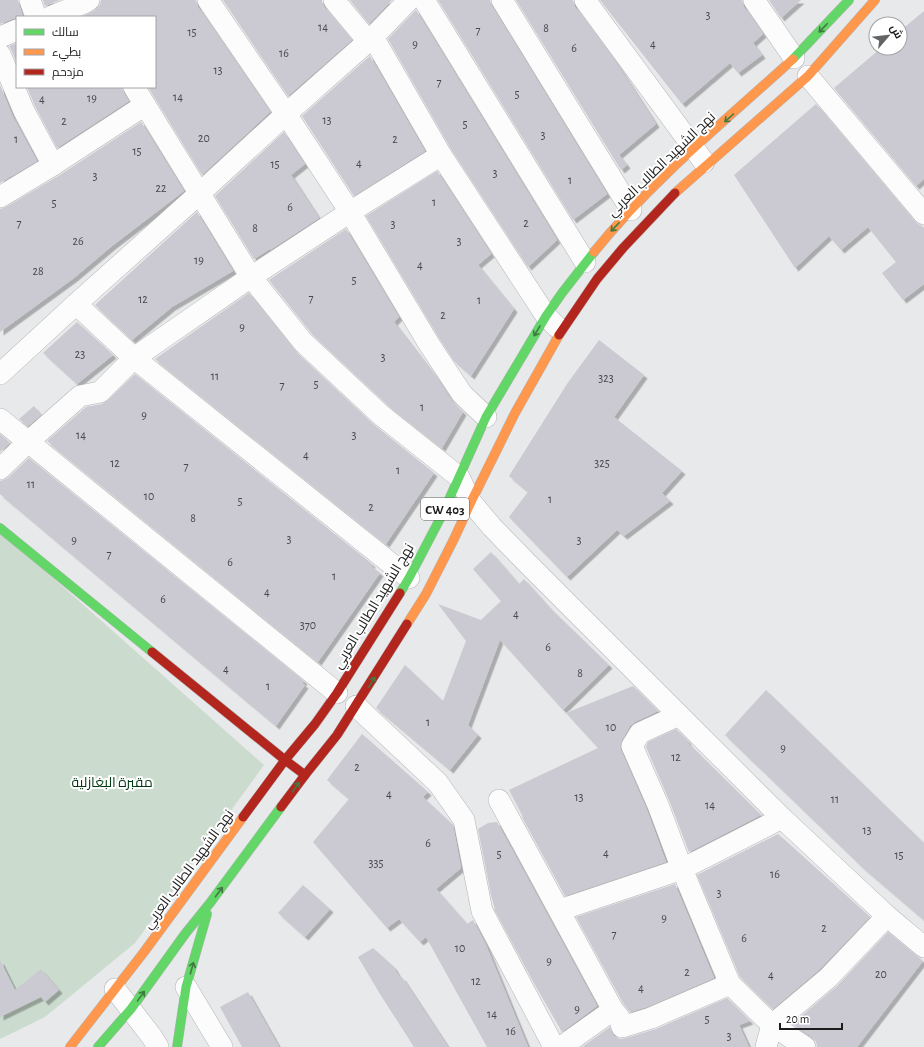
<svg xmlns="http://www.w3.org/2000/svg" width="924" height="1047" font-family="'Alegreya Sans',Cairo,sans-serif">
  <defs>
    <filter id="shadow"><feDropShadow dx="3.5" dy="3.5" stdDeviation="0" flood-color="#0004"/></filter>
  </defs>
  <rect width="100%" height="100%" fill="#e8e9ea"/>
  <polygon fill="#cbdbce" points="0,531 264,765 135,943 45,1017 0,1039"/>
  <g fill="#cbc9d1" filter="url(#shadow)">
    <polygon points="0,0 18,0 19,4 23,17 17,17 17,18 12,19 0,24"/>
    <polygon points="43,0 60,0 45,6"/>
    <polygon points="101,0 196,0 198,7 270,112 202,175 148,87 155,87 155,17 82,17 95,10 100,5"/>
    <polygon points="223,0 322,0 322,2 325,8 352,40 288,96"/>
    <polygon points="350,0 392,0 369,24"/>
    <polygon points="438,0 490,0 492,6 607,194 573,220"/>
    <polygon points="516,0 573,0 575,7 614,59 656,124 619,155 627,165 621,170"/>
    <polygon points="600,0 742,0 744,7 763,34 753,43 762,55 738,73 730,63 682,104"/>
    <polygon points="769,0 801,0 781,18"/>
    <polygon points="416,10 557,240 528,267 451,149 388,39"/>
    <polygon points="924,11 924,179 916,186 834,88 881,48 900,48 900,31"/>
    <polygon points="17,43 17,63 11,49 9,46"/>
    <polygon points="370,56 425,151 354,196 302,116"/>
    <polygon points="0,85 13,117 37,161 0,183"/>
    <polygon points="27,87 122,87 124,93 129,101 57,148 35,106"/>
    <polygon points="816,104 915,222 920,225 922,226 924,228 924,284 903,300 882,273 896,262 868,227 841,250 829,236 795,268 734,175"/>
    <polygon points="141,122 184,191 112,246 74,278 0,332 0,209 6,207 60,175"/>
    <polygon points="284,132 305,164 291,175 319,218 270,250 270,249 254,259 215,196"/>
    <polygon points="437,171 491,254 478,265 514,309 471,376 454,361 439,338 366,216"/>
    <polygon points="197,212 233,271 172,307 132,340 95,305"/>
    <polygon points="346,229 399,317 394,322 437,378 452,401 463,412 442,448 389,406 312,334 269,280"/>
    <polygon points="249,293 295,351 373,424 434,473 386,544 155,359"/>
    <polygon points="77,322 113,355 77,384 43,353"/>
    <polygon points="599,340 644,375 614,417 682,471 662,493 670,501 624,536 617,530 567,577 509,517 528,492 509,476 567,384"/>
    <polygon points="135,374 372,564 371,566 380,573 318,662 47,441 86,407 102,404 108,400"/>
    <polygon points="34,406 41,415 28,426 19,419"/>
    <polygon points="0,434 10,443 0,452"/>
    <polygon points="29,458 304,681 302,683 305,685 276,726 0,494 0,481 3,480 8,478"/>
    <polygon points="491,552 519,584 524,579 550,608 609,665 563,710 500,640 468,725 478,735 450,770 376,708 405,665 443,701 466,641 438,604 481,620 501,601 473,569"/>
    <polygon points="633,686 658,711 635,722 630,726 622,740 620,746 621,750 647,810 666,862 565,896 522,817 523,817 509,790 598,748 566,713"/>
    <polygon points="766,690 924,843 924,920 862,867 725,735"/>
    <polygon points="676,729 687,740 689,744 761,815 689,852 669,800 646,747 648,742"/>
    <polygon points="362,734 428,792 423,797 453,825 461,868 436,889 467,924 473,920 486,945 528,1047 487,1047 426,937 420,942 399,919 387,928 313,842 349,799 327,780"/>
    <polygon points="497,822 597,1006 562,1032 535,985 494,909 495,909 491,895 478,829 488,823"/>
    <polygon points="778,834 870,917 820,969 773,1009 740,977 697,875"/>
    <polygon points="675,884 714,978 647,1007 630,1012 623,1003 576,917"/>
    <polygon points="303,885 330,909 305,937 278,913"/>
    <polygon points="888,932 923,961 857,1047 817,1047 816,1041 812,1037 792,1024 837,986"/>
    <polygon points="373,948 393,966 400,978 402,977 448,1047 414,1047 380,994 358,957"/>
    <polygon points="0,960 15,990 41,969 59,990 45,1002 41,997 0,1017"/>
    <polygon points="248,992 279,1047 242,1047 220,1007"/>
    <polygon points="727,998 750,1021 739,1025 749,1047 582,1047 610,1027 614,1036 620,1039 626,1038 656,1029"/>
  </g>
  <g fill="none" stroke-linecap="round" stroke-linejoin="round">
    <g stroke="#b4b5b6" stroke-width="22">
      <g id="street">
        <polyline points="30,0 36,17"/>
        <polyline points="208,0 286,114 350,212 429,344 462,394 486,417"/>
        <polyline points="334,0 368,41"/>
        <polyline points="424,0 585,262"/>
        <polyline points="502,0 631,210"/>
        <polyline points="585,0 704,162"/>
        <polyline points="754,0 794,58"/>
        <polyline points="50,17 84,3 89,0"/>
        <polyline points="0,37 17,30"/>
        <polyline points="373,37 441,155 546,316 557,327"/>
        <polyline points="0,54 24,111 53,165"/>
        <polyline points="808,76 924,214"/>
        <polyline points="134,87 251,277 303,342 381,415 459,477 471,502 492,527 529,565 782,818 887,916 924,947"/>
        <polyline points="0,197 53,165 145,105"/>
        <polyline points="76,304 134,358 409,578"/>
        <polyline points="0,374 76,304 200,193 286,114 373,37 409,0"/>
        <polyline points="0,419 337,693"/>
        <polyline points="0,469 28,442 80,396 100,392 134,358 251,277 350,212 441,155"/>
        <polyline points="356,706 438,783 464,820 482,911 554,1047"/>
        <polyline points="679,715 640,733 632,746 658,805 682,869 730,984 772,1025 805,1047"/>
        <polyline points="499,800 613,1010 619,1017 622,1027 651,1018 730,984"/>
        <polyline points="560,910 682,869 782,818"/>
        <polyline points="186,987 222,1047"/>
        <polyline points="115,989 152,1037 158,1047"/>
        <polyline points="561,1047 613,1010"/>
        <polyline points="766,1047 772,1025 828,978 887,916"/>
      </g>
    </g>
    <g stroke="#b4b5b6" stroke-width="10">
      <g id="fast">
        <polyline points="793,59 849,0"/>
        <polyline points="0,528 152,652"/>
        <polyline points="400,593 409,578 442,515 486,417 546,316 562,293 594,252"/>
        <polyline points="98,1047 131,1009 185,934 210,903 281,807"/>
        <polyline points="177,1047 186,987 207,914"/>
      </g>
    </g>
    <g stroke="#b4b5b6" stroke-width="10">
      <g id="slow">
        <polyline points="675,193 808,76 875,0"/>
        <path d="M594 252C652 180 725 121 793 59"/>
        <polyline points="407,624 426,594 454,539 471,502 515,413 559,335"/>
        <polyline points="70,1047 144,952 243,817"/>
      </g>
    </g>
    <g stroke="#b4b5b6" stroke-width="10">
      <g id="jam">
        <polyline points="559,335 597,279 623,248 675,193"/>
        <polyline points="152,652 285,760 305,775"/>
        <polyline points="281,807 305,775 337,735 407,624"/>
        <polyline points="243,817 285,760 315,724 337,693 400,593"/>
      </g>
    </g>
    <use href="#street" stroke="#fcfcfc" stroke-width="21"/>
    <use href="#fast" stroke="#63d668" stroke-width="9"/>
    <use href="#slow" stroke="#ff974d" stroke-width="9"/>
    <use href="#jam" stroke="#b3261e" stroke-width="9"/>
  </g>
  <defs><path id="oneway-shaft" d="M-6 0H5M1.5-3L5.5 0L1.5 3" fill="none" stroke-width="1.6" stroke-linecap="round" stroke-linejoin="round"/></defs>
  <g stroke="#407942">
    <use href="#oneway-shaft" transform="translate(823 28) rotate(134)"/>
    <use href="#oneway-shaft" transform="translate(729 118) rotate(138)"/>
    <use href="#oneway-shaft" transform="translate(615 227) rotate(134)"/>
    <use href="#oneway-shaft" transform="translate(537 331) rotate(121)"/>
    <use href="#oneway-shaft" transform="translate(372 682) rotate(-58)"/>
    <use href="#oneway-shaft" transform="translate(296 787) rotate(-53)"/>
    <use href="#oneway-shaft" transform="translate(219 892) rotate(-53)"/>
    <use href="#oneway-shaft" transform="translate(192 968) rotate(-74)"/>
    <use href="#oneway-shaft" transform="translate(141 996) rotate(-54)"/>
  </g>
  <g text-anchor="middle" stroke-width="4" stroke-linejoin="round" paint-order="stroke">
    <g font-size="12" fill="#48474a">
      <text x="708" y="19">3</text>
      <text x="323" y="31">14</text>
      <text x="546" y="32">8</text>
      <text x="478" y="34">7</text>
      <text x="192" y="36">15</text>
      <text x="415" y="48">9</text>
      <text x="653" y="48">4</text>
      <text x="574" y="52">6</text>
      <text x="284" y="57">16</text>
      <text x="218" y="74">13</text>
      <text x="439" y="86">7</text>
      <text x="517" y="98">5</text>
      <text x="178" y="101">14</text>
      <text x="92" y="102">19</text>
      <text x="42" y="103">4</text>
      <text x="327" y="124">13</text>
      <text x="64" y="125">2</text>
      <text x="465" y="128">5</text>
      <text x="543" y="139">3</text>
      <text x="204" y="142">20</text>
      <text x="16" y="143">1</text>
      <text x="395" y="143">2</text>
      <text x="137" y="155">15</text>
      <text x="359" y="167">4</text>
      <text x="275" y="168">15</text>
      <text x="495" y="177">3</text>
      <text x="95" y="180">3</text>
      <text x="570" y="184">1</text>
      <text x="161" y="192">22</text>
      <text x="434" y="206">1</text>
      <text x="54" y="207">5</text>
      <text x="290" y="211">6</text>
      <text x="19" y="227">7</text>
      <text x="526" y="227">2</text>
      <text x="393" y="228">3</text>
      <text x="255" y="232">8</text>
      <text x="78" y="245">26</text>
      <text x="459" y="245">3</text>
      <text x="199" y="264">19</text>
      <text x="420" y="269">4</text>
      <text x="38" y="275">28</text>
      <text x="354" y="284">5</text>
      <text x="311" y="302">7</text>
      <text x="143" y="303">12</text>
      <text x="479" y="304">1</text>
      <text x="443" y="319">2</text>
      <text x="242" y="331">9</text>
      <text x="80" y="358">23</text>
      <text x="383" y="361">3</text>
      <text x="215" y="380">11</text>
      <text x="606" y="382">323</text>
      <text x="316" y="388">5</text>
      <text x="282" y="389">7</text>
      <text x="422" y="411">1</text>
      <text x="144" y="419">9</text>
      <text x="81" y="439">14</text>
      <text x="354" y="439">3</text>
      <text x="306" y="459">4</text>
      <text x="115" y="467">12</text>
      <text x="602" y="467">325</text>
      <text x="186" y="470">7</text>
      <text x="398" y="474">1</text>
      <text x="31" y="488">11</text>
      <text x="149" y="500">10</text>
      <text x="550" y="503">1</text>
      <text x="240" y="505">5</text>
      <text x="371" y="511">2</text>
      <text x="193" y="522">8</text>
      <text x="289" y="543">3</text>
      <text x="74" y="544">9</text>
      <text x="579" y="544">3</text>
      <text x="109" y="558">7</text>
      <text x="230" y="566">6</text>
      <text x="334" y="580">1</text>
      <text x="267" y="596">4</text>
      <text x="163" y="603">6</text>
      <text x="516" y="618">4</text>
      <text x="308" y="629">370</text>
      <text x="548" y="651">6</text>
      <text x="226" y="673">4</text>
      <text x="580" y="677">8</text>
      <text x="268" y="690">1</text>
      <text x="428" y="726">1</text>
      <text x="611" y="731">10</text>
      <text x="783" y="752">9</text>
      <text x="676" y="761">12</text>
      <text x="357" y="771">2</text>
      <text x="389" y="798">4</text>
      <text x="579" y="801">13</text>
      <text x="835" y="803">11</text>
      <text x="710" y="809">14</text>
      <text x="867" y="834">13</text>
      <text x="428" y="847">6</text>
      <text x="606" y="857">4</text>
      <text x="499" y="858">5</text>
      <text x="899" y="859">15</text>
      <text x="376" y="867">335</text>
      <text x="775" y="878">16</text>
      <text x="719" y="897">3</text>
      <text x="664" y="922">9</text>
      <text x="824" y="932">2</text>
      <text x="614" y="938">7</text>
      <text x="744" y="942">6</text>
      <text x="460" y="952">10</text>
      <text x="549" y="965">9</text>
      <text x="687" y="976">2</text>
      <text x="881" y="978">20</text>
      <text x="771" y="979">4</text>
      <text x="476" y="985">12</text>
      <text x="641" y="992">4</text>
      <text x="577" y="1013">9</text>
      <text x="492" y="1018">14</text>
      <text x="707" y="1023">5</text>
      <text x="511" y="1035">16</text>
      <text x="729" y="1040">3</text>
    </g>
    <rect fill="#fff" stroke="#606061" stroke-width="1" x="421" y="498" width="48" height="22" rx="3"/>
    <g font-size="13" font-weight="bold" fill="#1c1c1d">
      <text x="445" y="514">CW 403</text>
    </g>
    <g font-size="14" fill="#1c1c1d" stroke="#fff">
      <text transform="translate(661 164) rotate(-44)" y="5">نهج الشهيد الطالب العربي</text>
      <text transform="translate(373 606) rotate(-59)" y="5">نهج الشهيد الطالب العربي</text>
      <text transform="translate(188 869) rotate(-54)" y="5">نهج الشهيد الطالب العربي</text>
    </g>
    <g font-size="14" fill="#003913" stroke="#fff">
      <text x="112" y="787">مقبرة البغازلية</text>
    </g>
  </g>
  <rect x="16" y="16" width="140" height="72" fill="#ffffff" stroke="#a4a4a5"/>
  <rect x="24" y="29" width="20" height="6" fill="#63d668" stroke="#a4a4a5"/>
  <text x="52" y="36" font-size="12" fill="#1c1c1d">سالك</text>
  <rect x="24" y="49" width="20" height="6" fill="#ff974d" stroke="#a4a4a5"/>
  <text x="52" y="56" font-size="12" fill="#1c1c1d">بطيء</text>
  <rect x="24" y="69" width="20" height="6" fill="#b3261e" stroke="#a4a4a5"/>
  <text x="52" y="76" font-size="12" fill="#1c1c1d">مزدحم</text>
  <g transform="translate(888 36) rotate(62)"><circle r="19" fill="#ffffff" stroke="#a4a4a5"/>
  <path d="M0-3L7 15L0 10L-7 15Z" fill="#636465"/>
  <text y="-6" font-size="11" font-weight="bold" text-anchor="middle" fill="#1c1c1d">ش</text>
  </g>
  <path d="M780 1023v6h62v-6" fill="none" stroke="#1c1c1d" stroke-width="2"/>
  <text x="786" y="1023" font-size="12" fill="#1c1c1d" stroke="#ffffff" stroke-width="3" paint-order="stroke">20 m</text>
</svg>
